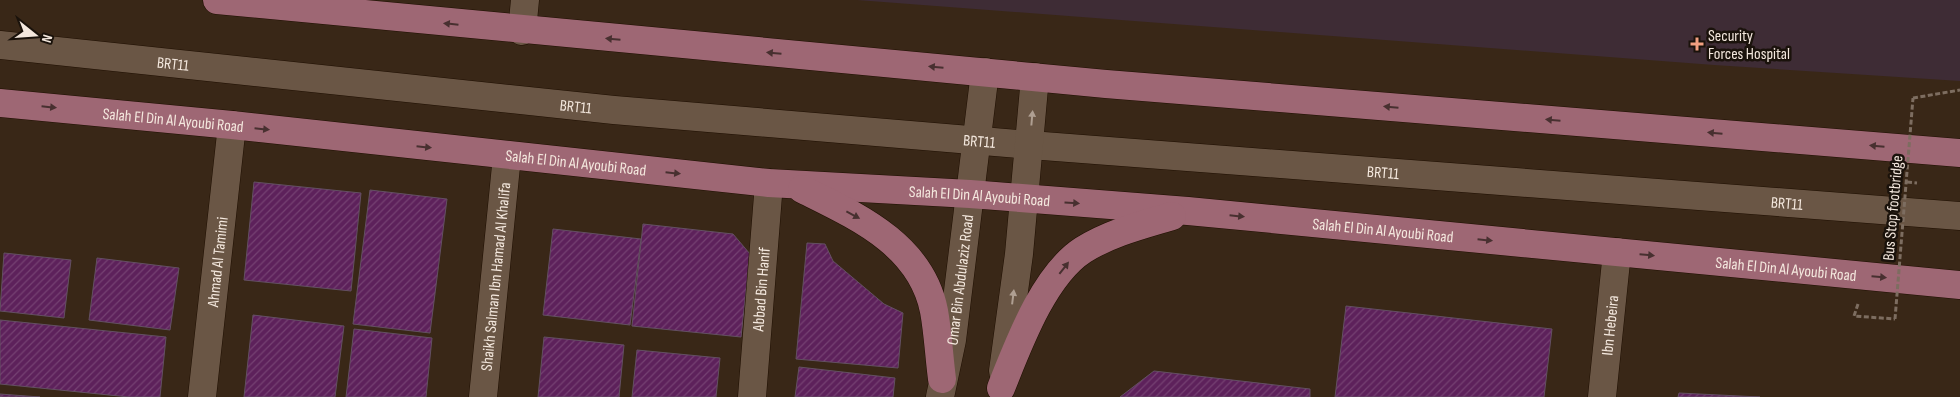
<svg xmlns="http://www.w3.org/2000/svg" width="1960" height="397" font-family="'Sofia Sans Condensed',sans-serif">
  <defs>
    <pattern id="building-hatch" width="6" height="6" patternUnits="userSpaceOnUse" patternTransform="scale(1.25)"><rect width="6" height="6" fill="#5d215b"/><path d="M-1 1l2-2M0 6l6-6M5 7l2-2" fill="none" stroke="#754172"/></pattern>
  </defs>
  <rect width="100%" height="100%" fill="#392717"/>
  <polygon fill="#3e2c35" points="857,0 1960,0 1960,81 1714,65"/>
  <g fill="url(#building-hatch)" stroke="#635062">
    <polygon points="254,182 361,193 351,291 244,280"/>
    <polygon points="370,190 447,199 430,333 353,324"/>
    <polygon points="643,224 733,234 750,254 741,337 632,326"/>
    <polygon points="553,229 641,239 630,325 543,315"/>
    <polygon points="807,243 825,244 833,261 884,304 903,313 898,368 796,359"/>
    <polygon points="4,253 71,260 64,318 0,311"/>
    <polygon points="97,258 179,268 170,330 89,320"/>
    <polygon points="1346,306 1552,329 1544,397 1335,397"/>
    <polygon points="253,315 344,326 335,397 244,397"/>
    <polygon points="0,320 166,337 160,397 129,397 0,384"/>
    <polygon points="354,329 432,338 426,397 346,397"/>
    <polygon points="544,337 624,345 619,397 538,397"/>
    <polygon points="637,350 720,358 716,397 632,397"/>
    <polygon points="799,367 895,378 893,397 795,397"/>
    <polygon points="1154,371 1310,389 1310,397 1120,397"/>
    <polygon points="1679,393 1760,397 1678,397"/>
    <polygon points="0,394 40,397 0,397"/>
  </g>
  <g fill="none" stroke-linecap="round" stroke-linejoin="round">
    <g stroke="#1f0f02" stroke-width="29">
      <g id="street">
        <polyline points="522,31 525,0"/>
        <path id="s1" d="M202 397 232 125"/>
        <path id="s2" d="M483 397 507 156"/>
        <path id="s3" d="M752 397 769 183"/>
        <path id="s4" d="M1602 397 1617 252"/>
      </g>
    </g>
    <g stroke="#1f0f02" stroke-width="29">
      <g id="secondary">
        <path id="s5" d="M0 45 614 110 1030 145 1960 216"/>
        <polyline points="1003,371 1019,254 1035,77"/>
        <path id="s6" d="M940 397 952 340 985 72"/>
      </g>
    </g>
    <g stroke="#1f0f02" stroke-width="29">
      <g id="primary">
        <polyline points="217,0 1106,84 1960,153"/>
        <path id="s7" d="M0 103 232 125 769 183 970 194 1188 211 1960 285"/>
        <path d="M802 189C856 216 921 244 934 311 938 333 939 356 942 379"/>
        <path d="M1001 388C1018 346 1043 276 1083 250 1110 233 1142 225 1172 216"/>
      </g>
    </g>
    <g stroke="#7d6d60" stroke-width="3" stroke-dasharray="5 2.5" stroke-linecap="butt">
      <polyline points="1913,98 1960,90"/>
      <polyline points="1907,182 1917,183"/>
      <polyline points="1858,304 1854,316 1895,319"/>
    </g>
    <use href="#street" stroke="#6a5645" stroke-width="28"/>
    <use href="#secondary" stroke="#6a5645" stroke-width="28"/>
    <use href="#primary" stroke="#9e6774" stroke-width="28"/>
    <polyline stroke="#7d6d60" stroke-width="3" stroke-dasharray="5 2.5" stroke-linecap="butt" points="1895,319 1913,98"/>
  </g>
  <defs><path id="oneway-solid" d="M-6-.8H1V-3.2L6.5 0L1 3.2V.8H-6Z" transform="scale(1.25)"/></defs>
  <g fill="#483030">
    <use href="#oneway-solid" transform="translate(451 24) rotate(-174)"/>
    <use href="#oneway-solid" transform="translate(613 39) rotate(-175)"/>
    <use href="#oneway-solid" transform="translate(774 53) rotate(-175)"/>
    <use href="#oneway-solid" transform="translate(936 67) rotate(-175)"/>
    <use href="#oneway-solid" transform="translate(49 107) rotate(6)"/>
    <use href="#oneway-solid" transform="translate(1391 107) rotate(-175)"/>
    <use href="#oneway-solid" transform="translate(1553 120) rotate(-175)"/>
    <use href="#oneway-solid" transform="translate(262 129) rotate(6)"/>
    <use href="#oneway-solid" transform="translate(1715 133) rotate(-175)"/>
    <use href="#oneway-solid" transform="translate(1877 146) rotate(-175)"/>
    <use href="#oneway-solid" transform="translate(424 147) rotate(6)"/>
    <use href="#oneway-solid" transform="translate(673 173) rotate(6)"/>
    <use href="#oneway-solid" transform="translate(1072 203) rotate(4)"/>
    <use href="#oneway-solid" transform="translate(853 215) rotate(28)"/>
    <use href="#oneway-solid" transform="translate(1237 216) rotate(6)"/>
    <use href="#oneway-solid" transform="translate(1485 240) rotate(6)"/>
    <use href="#oneway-solid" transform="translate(1647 255) rotate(5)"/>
    <use href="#oneway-solid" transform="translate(1064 268) rotate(-52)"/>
    <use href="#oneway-solid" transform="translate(1879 277) rotate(5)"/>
  </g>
  <g fill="#af9f92">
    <use href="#oneway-solid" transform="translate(1032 118) rotate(-85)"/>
    <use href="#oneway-solid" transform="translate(1013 297) rotate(-83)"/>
  </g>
  <path fill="#f2a081" stroke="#1a120b" stroke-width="2" d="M1694.5 36.5h5v5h5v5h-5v5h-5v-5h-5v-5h5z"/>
  <g text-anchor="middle" stroke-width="5" stroke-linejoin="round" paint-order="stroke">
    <g font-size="16" fill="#f4e8de" stroke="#1a120b" text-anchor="start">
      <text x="1708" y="41">Security<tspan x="1708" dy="18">Forces Hospital</tspan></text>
    </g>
    <g font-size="16" fill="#f4e8de" stroke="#1a120b">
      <text dy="6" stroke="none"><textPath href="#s5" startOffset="174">BRT11</textPath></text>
      <text dy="6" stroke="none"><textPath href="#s5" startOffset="579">BRT11</textPath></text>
      <text dy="6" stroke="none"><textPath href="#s7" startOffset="174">Salah El Din Al Ayoubi Road</textPath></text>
      <text dy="6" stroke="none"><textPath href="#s5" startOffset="984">BRT11</textPath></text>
      <text dy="6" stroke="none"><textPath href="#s7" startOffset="579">Salah El Din Al Ayoubi Road</textPath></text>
      <text dy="6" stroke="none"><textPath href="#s5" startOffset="1389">BRT11</textPath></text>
      <text dy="6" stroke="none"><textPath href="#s7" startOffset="984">Salah El Din Al Ayoubi Road</textPath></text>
      <text dy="6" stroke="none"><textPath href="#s5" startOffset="1794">BRT11</textPath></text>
      <text transform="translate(1892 208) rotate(-85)" y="6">Bus Stop footbridge</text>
      <text dy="6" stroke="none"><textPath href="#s7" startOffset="1389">Salah El Din Al Ayoubi Road</textPath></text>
      <text dy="6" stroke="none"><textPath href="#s1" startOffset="136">Ahmad Al Tamimi</textPath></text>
      <text dy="6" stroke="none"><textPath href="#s7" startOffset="1794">Salah El Din Al Ayoubi Road</textPath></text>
      <text dy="6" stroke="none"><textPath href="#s2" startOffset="121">Shaikh Salman Ibn Hamad Al Khalifa</textPath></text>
      <text dy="6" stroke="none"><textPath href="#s6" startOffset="119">Omar Bin Abdulaziz Road</textPath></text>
      <text dy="6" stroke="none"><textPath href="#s3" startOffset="108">Abbad Bin Hanif</textPath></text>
      <text dy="6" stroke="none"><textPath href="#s4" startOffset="72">Ibn Hebeira</textPath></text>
    </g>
  </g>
  <g transform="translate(35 35) rotate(107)" stroke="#1a120b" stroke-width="4" paint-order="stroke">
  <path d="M0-4L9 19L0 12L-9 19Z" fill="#f4e8de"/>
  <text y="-8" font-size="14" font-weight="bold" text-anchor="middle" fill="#f4e8de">N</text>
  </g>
</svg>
